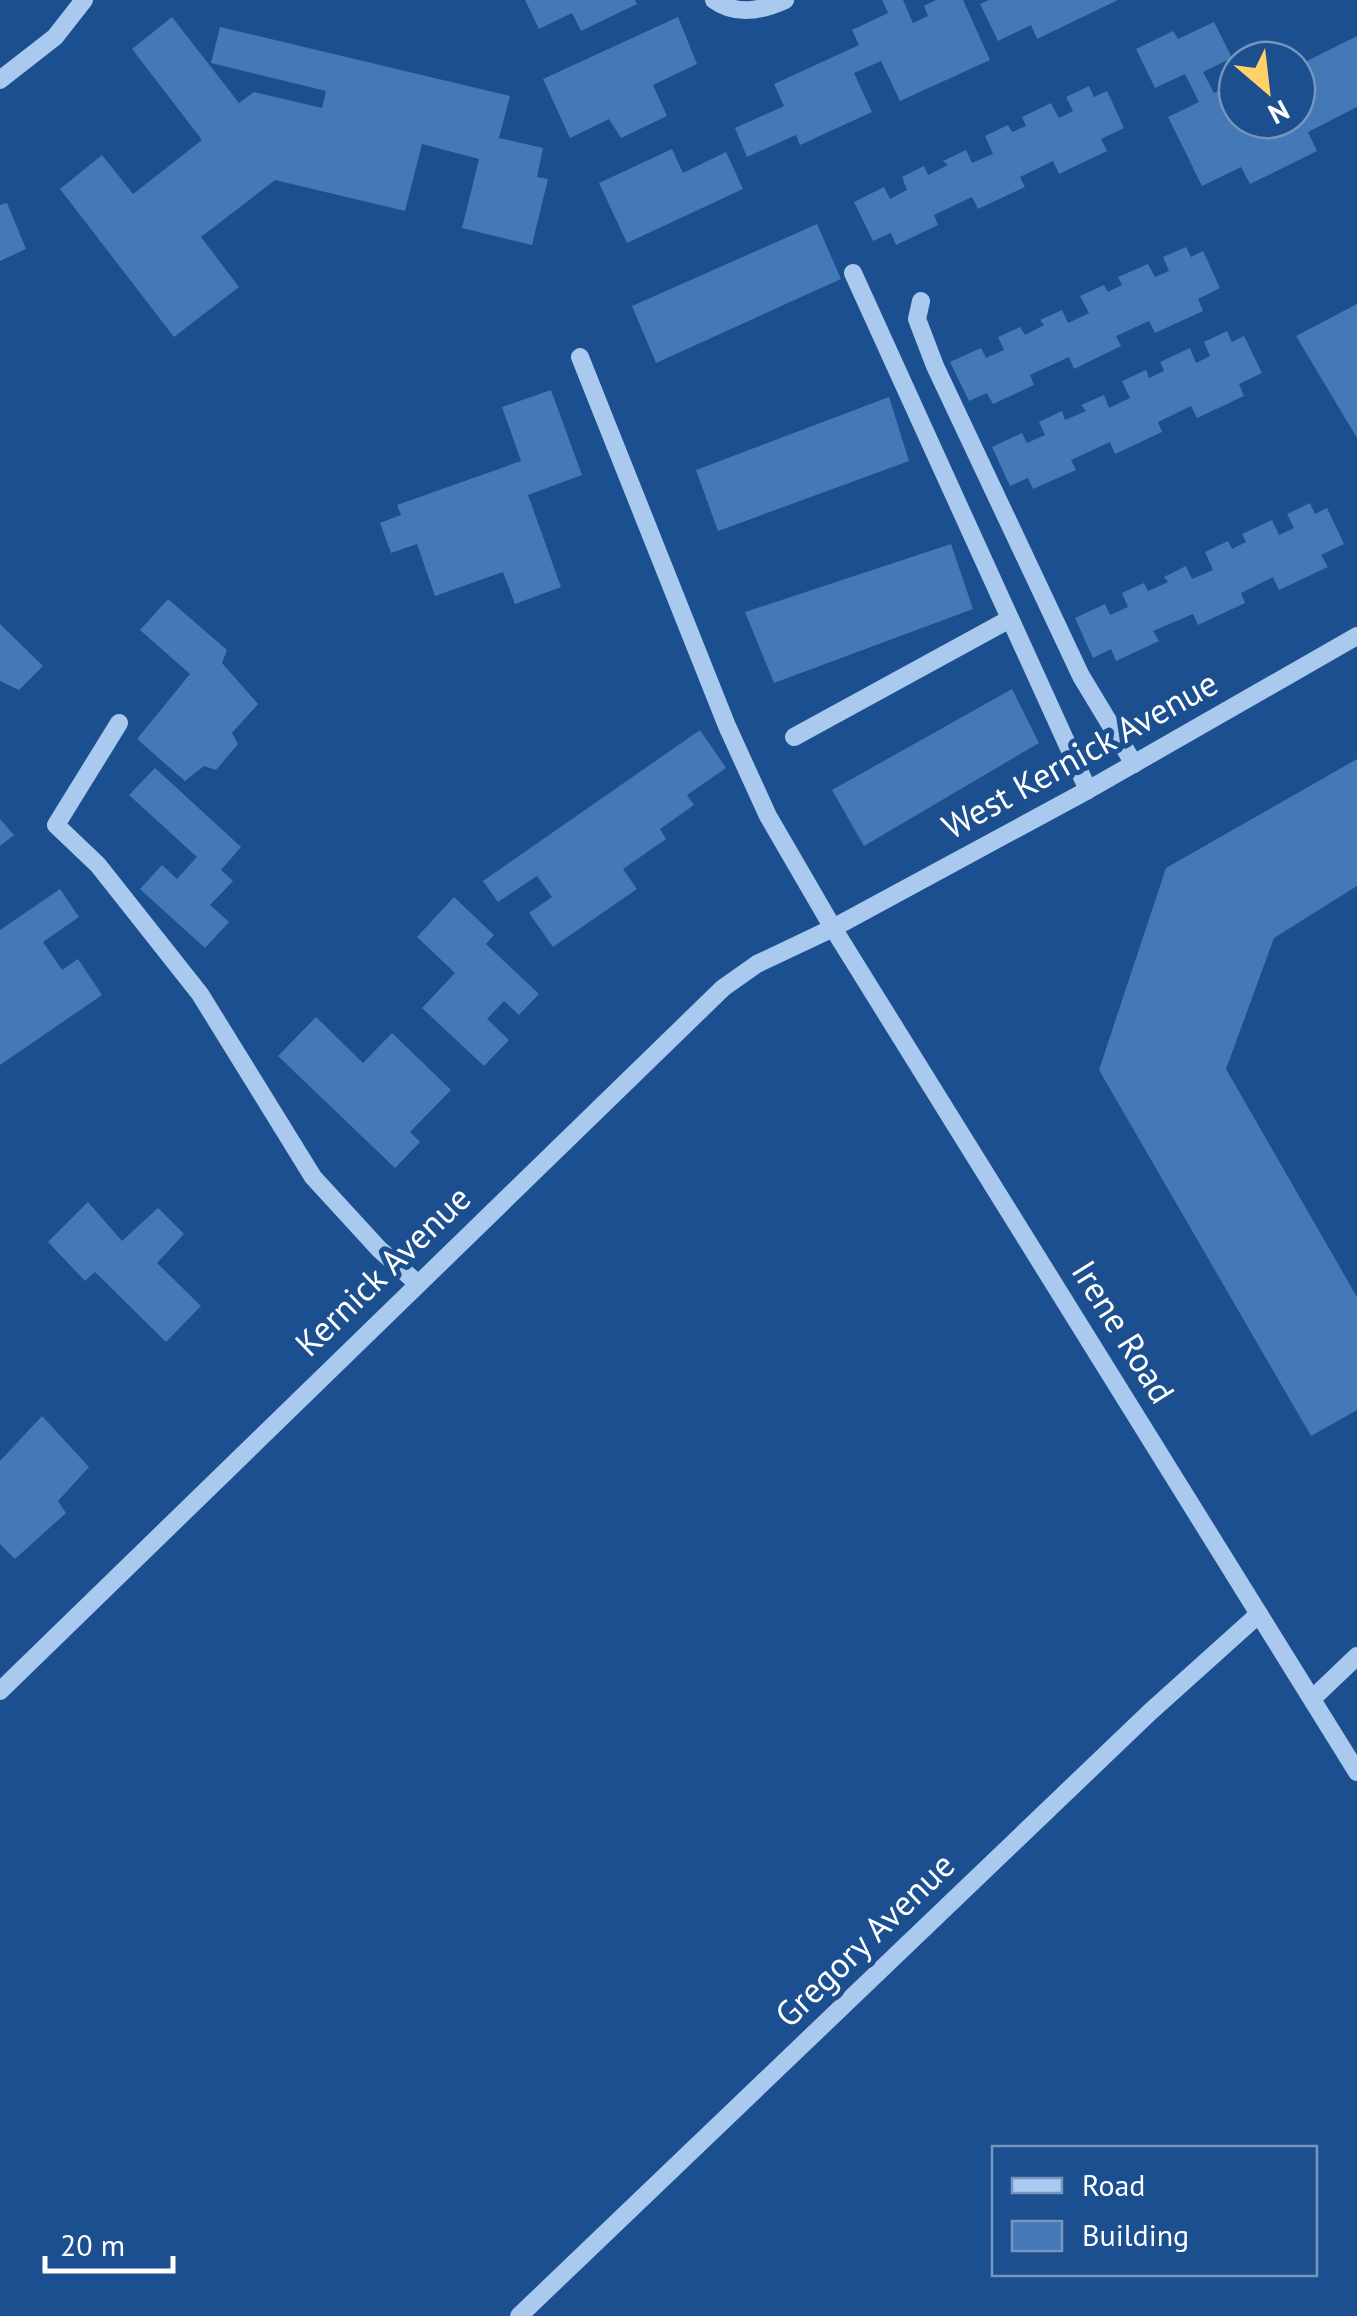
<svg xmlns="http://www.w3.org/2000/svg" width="1357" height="2316" font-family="'PT Sans',sans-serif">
  <rect width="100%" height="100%" fill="#1b4f8f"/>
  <g fill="#4478b7">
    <polygon points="525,0 635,0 637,4 581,31 572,13 539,29"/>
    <polygon points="882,0 903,0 913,23 928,16 924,6 936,0 963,0 990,60 900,101 881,61 854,73 872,112 800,145 796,135 747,157 735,128 784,106 774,84 859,45 852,30 888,13"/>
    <polygon points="989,0 1118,0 1037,39 1031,25 998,41 980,4"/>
    <polygon points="172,17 239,103 254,92 322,108 326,91 211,63 220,27 510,96 499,138 543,148 537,177 548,179 532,245 462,228 479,159 422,144 405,211 275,180 201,237 239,287 174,337 60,189 102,155 133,194 202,140 132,49"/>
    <polygon points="678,17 697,64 653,85 667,116 621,138 609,119 570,138 543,79"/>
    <polygon points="1214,22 1232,58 1203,72 1214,93 1237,82 1237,120 1297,120 1297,66 1357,36 1357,107 1308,132 1317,151 1250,184 1241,167 1202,186 1168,117 1199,102 1185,74 1155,88 1136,49 1173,31 1178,39"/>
    <polygon points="1089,86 1094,97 1107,91 1124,128 1101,139 1107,151 1059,174 1053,161 1020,177 1025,187 978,209 972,197 934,215 938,225 896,245 891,233 873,241 854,202 884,187 890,199 907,190 902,177 924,166 928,175 948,165 943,161 966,150 972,163 993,154 985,136 1008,125 1012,132 1026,126 1022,117 1051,103 1059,118 1073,111 1066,97"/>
    <polygon points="672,149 683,173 726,152 743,189 627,243 599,183"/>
    <polygon points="7,203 26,249 0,261 0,205"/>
    <polygon points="817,224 841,279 656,363 632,306"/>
    <polygon points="1186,247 1191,257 1203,251 1220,288 1198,299 1203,311 1155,333 1149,321 1116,336 1121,346 1074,369 1069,357 1030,375 1034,385 993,404 987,393 969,401 950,362 981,348 986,358 1004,350 998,337 1020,327 1025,335 1044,325 1040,320 1062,310 1068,323 1089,313 1080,296 1104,285 1108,292 1122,285 1118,277 1148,264 1155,277 1169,271 1163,257"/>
    <polygon points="1357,304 1357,438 1296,336"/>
    <polygon points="1227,331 1232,342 1244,336 1262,373 1239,384 1244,396 1197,418 1191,406 1158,422 1162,432 1115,454 1110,442 1071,460 1076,470 1033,489 1028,478 1010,486 992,447 1022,433 1027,443 1045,435 1039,422 1062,411 1065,420 1086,411 1081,405 1104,395 1109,408 1130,398 1122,381 1146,370 1149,378 1164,371 1160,362 1190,348 1196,363 1210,356 1204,342"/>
    <polygon points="551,390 582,475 528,495 561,587 515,604 503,572 435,596 417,544 391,553 380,523 401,515 397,505 521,461 502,407"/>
    <polygon points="889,397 909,461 718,531 696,470"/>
    <polygon points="1310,503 1315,514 1327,508 1344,544 1321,555 1328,567 1279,590 1273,577 1241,593 1245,603 1198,625 1193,614 1153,631 1159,641 1116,661 1111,649 1093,658 1075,618 1105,604 1110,615 1128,607 1122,593 1144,583 1148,591 1168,582 1164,577 1186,566 1192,579 1213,570 1205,552 1228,541 1232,549 1246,542 1242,534 1272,520 1279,535 1294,528 1287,514"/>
    <polygon points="951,544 973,609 774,683 745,612"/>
    <polygon points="168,599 227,650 222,663 258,704 232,733 238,744 216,770 204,766 185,781 137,739 190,674 140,630"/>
    <polygon points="0,624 43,666 19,690 0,681"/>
    <polygon points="1012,689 1039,743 864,846 832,790"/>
    <polygon points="700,730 726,768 687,795 694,805 660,829 666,839 623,869 637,889 553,947 529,913 552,897 537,876 498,902 483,881"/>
    <polygon points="1357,759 1357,886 1274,938 1226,1069 1357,1297 1357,1410 1311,1436 1099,1070 1166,868"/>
    <polygon points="155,768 241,847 221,870 233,881 210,905 229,922 205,948 140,889 162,865 177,879 197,857 129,795"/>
    <polygon points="0,819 14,835 0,846"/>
    <polygon points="60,889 79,917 43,942 62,970 78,959 102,995 0,1065 0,930"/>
    <polygon points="454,897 494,935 486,944 539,994 519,1015 504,1001 487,1019 509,1040 484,1066 422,1008 455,973 417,937"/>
    <polygon points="316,1017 363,1063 392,1033 451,1090 410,1132 420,1142 395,1168 278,1056"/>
    <polygon points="88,1202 122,1241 158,1208 184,1234 157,1263 201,1306 166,1342 95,1272 85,1281 48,1242"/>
    <polygon points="42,1416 89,1467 58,1501 66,1513 15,1559 0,1544 0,1461"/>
  </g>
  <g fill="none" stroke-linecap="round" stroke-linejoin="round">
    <g stroke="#a9c9ee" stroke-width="18">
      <path d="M714 0C736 16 761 11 785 0"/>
      <polyline points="0,80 55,37 84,0"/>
      <polyline points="853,273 1088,790"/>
      <polyline points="921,301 917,319 935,366 1081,676 1134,764"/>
      <polyline points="580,357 727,726 768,816 833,928 1357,1772"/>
      <polyline points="119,723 56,825 98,865 200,994 313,1177 379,1249 417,1283"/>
      <polyline points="794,737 1008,620"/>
      <polyline points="0,1691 723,988 757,964 833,928 1088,790 1357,636"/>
      <polyline points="1312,1699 1357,1656"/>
      <polyline points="519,2316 1150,1712 1259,1614"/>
    </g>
  </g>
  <g text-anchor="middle" stroke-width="10" stroke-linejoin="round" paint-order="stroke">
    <g font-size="35" fill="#fff" stroke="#1b4f8f">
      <text transform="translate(1080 755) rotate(-29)" y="12">West Kernick Avenue</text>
      <text transform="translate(383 1271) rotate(-44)" y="12">Kernick Avenue</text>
      <text transform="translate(1123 1332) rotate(58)" y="12">Irene Road</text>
      <text transform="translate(865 1940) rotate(-44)" y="12">Gregory Avenue</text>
    </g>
  </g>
  <rect x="992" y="2146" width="325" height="130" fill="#1b4f8f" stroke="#7695bc" stroke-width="2.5"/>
  <rect x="1012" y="2178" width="50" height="15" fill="#a9c9ee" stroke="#7695bc" stroke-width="2.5"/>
  <text x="1082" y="2196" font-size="30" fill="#ffffff">Road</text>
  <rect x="1012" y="2221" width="50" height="30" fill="#4478b7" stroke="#7695bc" stroke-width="2.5"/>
  <text x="1082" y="2246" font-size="30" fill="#ffffff">Building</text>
  <g transform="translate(1267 90) rotate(152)"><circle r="48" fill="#1b4f8f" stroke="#7695bc" stroke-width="2.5"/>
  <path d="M0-8L18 38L0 25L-18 38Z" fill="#ffd166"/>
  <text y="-15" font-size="28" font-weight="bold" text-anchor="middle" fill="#ffffff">N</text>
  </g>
  <path d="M45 2256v15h128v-15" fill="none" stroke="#ffffff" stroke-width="5"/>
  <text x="60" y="2256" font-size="30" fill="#ffffff" stroke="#1b4f8f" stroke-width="8" paint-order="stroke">20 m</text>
</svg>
